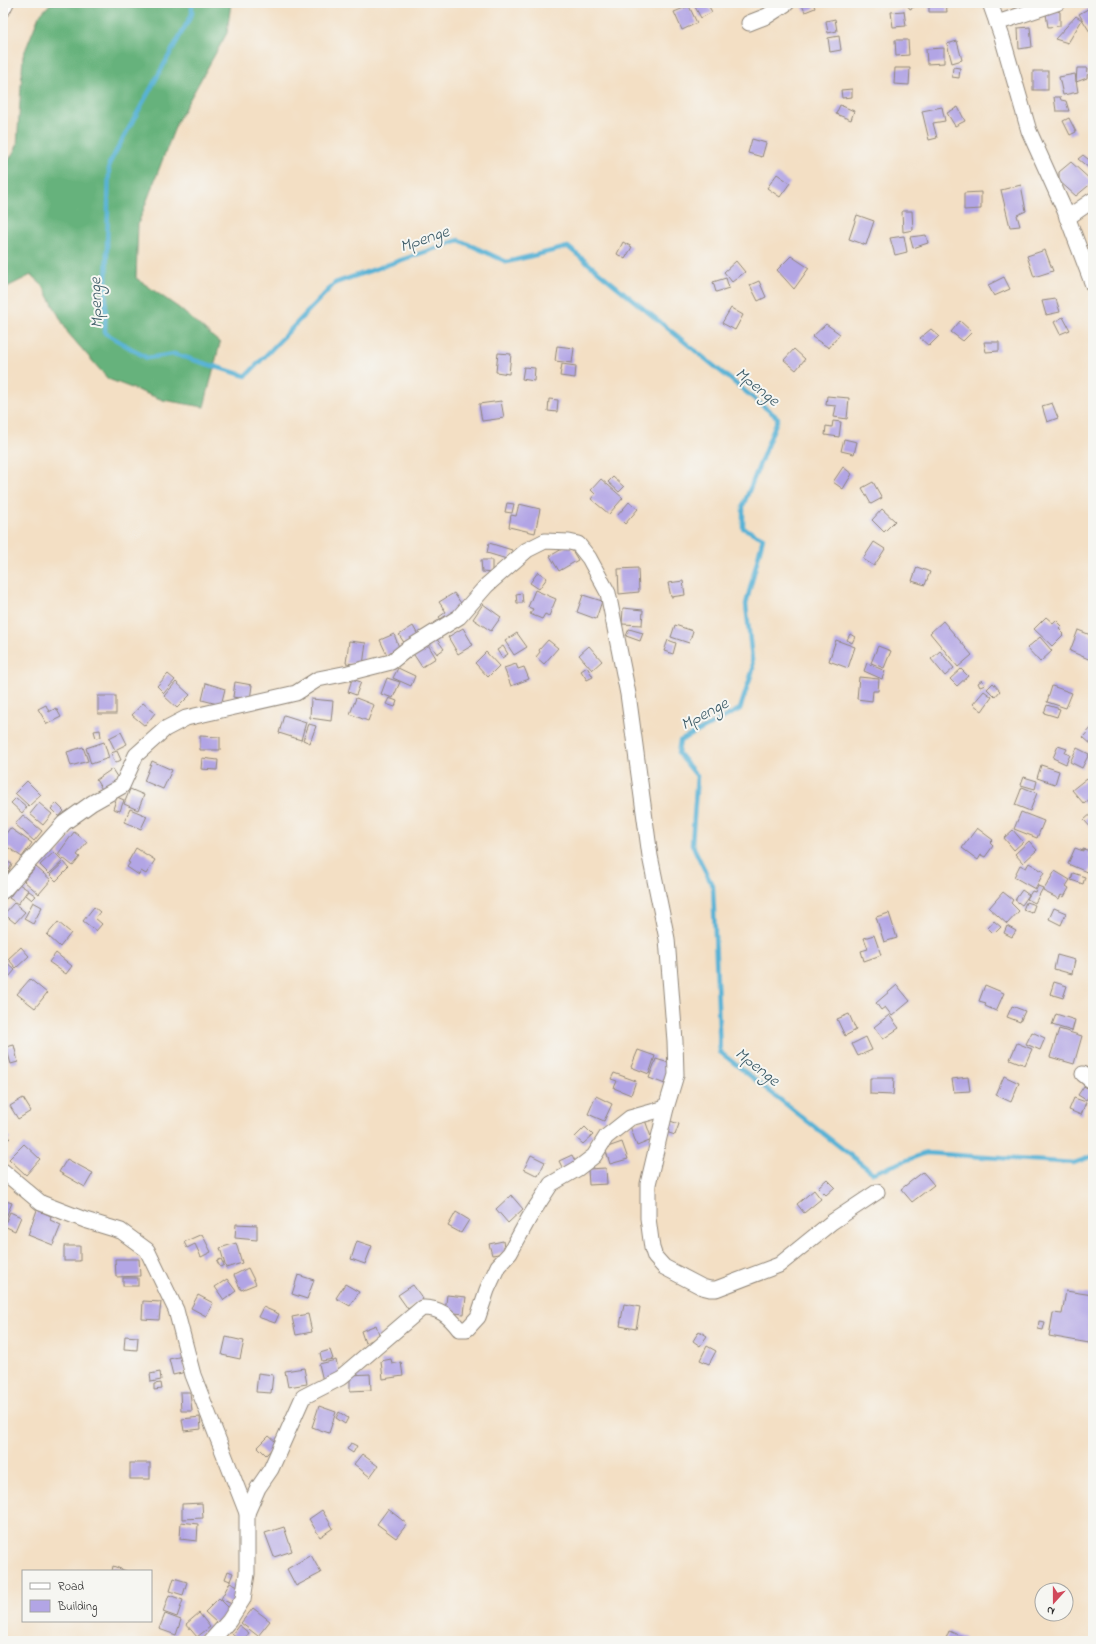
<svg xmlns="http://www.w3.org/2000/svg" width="1096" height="1644" font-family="'Indie Flower',sans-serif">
  <rect width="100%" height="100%" fill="#f6f6f2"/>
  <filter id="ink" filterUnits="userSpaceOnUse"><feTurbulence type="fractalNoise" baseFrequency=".025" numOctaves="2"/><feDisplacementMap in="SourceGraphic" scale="8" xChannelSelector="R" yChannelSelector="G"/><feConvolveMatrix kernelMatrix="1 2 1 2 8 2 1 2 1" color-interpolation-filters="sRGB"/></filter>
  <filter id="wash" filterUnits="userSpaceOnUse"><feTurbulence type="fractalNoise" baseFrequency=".012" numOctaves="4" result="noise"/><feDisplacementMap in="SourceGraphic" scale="16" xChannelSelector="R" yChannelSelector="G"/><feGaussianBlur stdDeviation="0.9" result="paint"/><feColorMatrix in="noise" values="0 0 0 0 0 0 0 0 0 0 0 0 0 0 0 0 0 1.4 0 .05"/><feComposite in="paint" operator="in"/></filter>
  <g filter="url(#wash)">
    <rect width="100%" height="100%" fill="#f3dfc4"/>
    <polygon fill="#66b27c" stroke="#486e54" points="51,3 231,3 227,33 177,122 138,224 136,278 179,308 220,343 204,407 163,400 108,379 68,333 43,286 31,275 3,289 3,170 17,146 23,56 39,16"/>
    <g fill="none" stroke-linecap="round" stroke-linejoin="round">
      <polyline stroke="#58b2d5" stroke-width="4.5" points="192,3 192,14 109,164 105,333 147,358 174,354 246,376 335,283 459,240 507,262 568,247 778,418 743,506 743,528 763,538 746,604 753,669 740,709 680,741 678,753 697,776 692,844 713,887 720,1052 873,1173 926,1153 1074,1163 1093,1156"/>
    </g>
    <g id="blocks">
      <g fill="#b2a5e5">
        <polygon points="668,3 689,3 689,6 677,7 668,6"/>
        <polygon points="698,3 707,3 712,12 701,18 694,5"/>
        <polygon points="801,3 813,3 815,8 805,12"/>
        <polygon points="906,3 921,3 910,9"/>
        <polygon points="929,3 946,3 947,12 929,12"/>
        <polygon points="689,6 697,23 682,30 674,12"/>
        <polygon points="1093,6 1093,37 1079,14"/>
        <polygon points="1050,8 1060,12 1060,26 1048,27 1046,14"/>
        <polygon points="904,11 906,26 893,27 891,12"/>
        <polygon points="1076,16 1082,20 1068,43 1055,39"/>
        <polygon points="835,19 837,31 828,33 826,21"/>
        <polygon points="1030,27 1032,47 1019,49 1018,28"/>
        <polygon points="839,36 841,50 830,52 828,38"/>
        <polygon points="895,40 908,40 909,55 896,56"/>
        <polygon points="957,41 962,60 952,63 947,44"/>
        <polygon points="944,48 944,63 927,64 926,49"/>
        <polygon points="953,67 960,68 959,78 952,77"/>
        <polygon points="895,68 910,68 909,85 894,84"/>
        <polygon points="1077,68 1088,68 1087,78 1076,82"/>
        <rect x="1033" y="71" width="15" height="19"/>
        <polygon points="1075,74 1078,92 1063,95 1059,77"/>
        <polygon points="852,89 852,97 842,98 841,90"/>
        <polygon points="1054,97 1060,97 1061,100 1066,101 1069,111 1056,111"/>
        <polygon points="840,105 854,111 851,120 836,114"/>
        <polygon points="942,107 945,121 933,123 937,138 929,140 922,111"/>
        <polygon points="958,107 965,121 955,126 947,113"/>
        <polygon points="1069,118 1076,132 1070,135 1063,121"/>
        <polygon points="752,139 766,143 762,157 748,153"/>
        <polygon points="1083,155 1093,163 1093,165 1089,168 1078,159"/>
        <polygon points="1071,162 1093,182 1076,196 1059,181 1059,172"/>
        <polygon points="777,174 790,183 780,197 767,188"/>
        <polygon points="1021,185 1026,211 1017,215 1020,226 1010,227 1001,190"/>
        <polygon points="981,192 981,209 964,210 964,193"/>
        <polygon points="902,211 912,211 913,230 903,232"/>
        <polygon points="857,215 874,221 866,245 849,239"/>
        <polygon points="926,235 928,243 913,248 910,237"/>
        <polygon points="904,236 907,252 895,255 890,238"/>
        <polygon points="623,242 632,247 625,259 617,254"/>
        <polygon points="1045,250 1053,271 1034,277 1027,256"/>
        <polygon points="791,256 809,268 794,289 777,270"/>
        <polygon points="736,261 745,272 732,282 724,272"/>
        <polygon points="1004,277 1010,289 994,296 988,285"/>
        <polygon points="726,278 729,288 716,292 713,282"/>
        <polygon points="759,281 766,297 758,301 750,285"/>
        <polygon points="1056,299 1060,312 1046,315 1042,301"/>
        <polygon points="731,308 743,315 735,330 722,323"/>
        <polygon points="1063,317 1070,330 1060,334 1054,322"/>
        <polygon points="960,321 972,332 963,341 951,332"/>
        <polygon points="826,324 840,334 829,348 812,337"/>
        <polygon points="931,329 939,336 929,346 920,338"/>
        <polygon points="984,342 999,342 999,351 986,352"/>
        <polygon points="557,346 574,348 572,363 555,361"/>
        <polygon points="794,349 805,359 796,370 784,360"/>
        <polygon points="498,353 511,354 509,374 496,372"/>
        <polygon points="562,364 576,366 575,378 560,376"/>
        <polygon points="524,367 535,368 534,381 522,379"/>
        <polygon points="827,396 849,398 847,419 834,417 836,406 826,405"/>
        <polygon points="549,399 558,400 557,412 548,411"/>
        <polygon points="501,401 504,418 482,421 479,404"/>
        <polygon points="1052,403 1058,418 1047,422 1042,406"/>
        <polygon points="833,421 841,422 839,437 825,435 826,426 832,427"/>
        <polygon points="844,439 857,442 854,454 841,451"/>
        <polygon points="843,467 852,474 843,489 833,482"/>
        <polygon points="613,477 624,487 619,492 608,482"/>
        <polygon points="601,479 623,498 609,514 591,499 595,494 591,490"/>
        <polygon points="873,482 882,498 871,504 862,488"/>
        <polygon points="629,502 638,509 625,524 617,516"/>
        <polygon points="507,503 514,504 512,513 505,512"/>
        <polygon points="519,504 540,509 535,533 509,527 511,515 516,516"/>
        <polygon points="882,509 895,521 884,532 872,520"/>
        <polygon points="874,542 885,549 874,566 863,559"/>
        <polygon points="489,543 512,550 510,560 487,553"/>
        <polygon points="569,545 578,560 559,571 550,556"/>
        <polygon points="481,560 492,560 492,573 482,572"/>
        <polygon points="917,567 930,572 925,585 912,581"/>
        <polygon points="638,568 639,592 619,594 618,569"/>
        <polygon points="538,572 547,578 539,589 530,583"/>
        <polygon points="683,581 685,595 671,597 668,583"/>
        <polygon points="535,590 556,599 549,616 545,614 542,619 530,614 533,609 528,607"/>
        <polygon points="454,593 465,609 443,623 439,617 446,612 439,602"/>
        <polygon points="522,593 523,603 517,603 516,594"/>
        <polygon points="583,595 602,601 596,619 577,612"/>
        <polygon points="483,604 501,617 491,631 473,619"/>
        <polygon points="623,608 643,610 642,625 622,624"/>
        <polygon points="1046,617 1053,623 1056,620 1062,626 1059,629 1064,634 1052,646 1034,629"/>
        <polygon points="943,621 972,655 958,667 930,633"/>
        <polygon points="675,625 693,631 689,643 671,637"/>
        <polygon points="413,626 418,635 405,644 399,635"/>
        <polygon points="463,628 473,645 458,654 448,637"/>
        <polygon points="629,629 643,633 640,641 626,636"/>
        <polygon points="1078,630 1093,636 1093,661 1070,651"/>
        <polygon points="517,633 527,647 514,655 505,641"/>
        <polygon points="394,634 400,650 387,655 380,640"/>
        <polygon points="850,634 855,637 852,643 847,640"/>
        <polygon points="1040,637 1052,651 1040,662 1027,648"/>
        <polygon points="436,638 444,649 437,654 429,642"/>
        <polygon points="548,640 558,648 544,664 536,657 540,652 539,650"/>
        <polygon points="668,640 676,643 673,654 664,651"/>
        <polygon points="836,640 855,647 848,668 829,661"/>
        <polygon points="349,641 366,643 363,665 346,663"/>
        <polygon points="427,643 436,658 422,667 412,652"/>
        <polygon points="503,646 508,654 502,658 497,650"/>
        <polygon points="589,646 602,661 592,670 579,655"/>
        <polygon points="878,646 891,651 884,668 871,663"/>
        <polygon points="940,651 954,668 945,676 931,659"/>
        <polygon points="486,652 499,666 488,677 475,663"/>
        <polygon points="867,663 885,671 882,679 864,671"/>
        <polygon points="516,664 518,669 524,667 529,679 511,686 504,668"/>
        <polygon points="587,667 593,677 587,680 581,671"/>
        <polygon points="398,668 415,676 411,686 393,678"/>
        <polygon points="961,669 968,676 957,686 950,679"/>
        <polygon points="168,674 175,680 164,693 157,686"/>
        <polygon points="859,677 879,679 878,691 873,691 872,701 857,699"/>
        <polygon points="387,678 400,682 393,698 381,694"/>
        <polygon points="352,679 361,682 356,695 348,692"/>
        <polygon points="982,680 985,685 980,687 978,683"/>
        <polygon points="176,682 190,695 177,708 164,696"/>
        <polygon points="235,682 252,685 250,700 233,697"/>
        <polygon points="206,683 225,689 221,705 202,700"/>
        <polygon points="993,683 1000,691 995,697 987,689"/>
        <polygon points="1052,686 1072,693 1066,708 1047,702"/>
        <polygon points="984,691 992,697 982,711 973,704"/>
        <rect x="98" y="696" width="18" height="18"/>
        <polygon points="356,698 374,705 368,721 350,714"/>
        <polygon points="389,698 397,701 395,707 386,704"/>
        <polygon points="311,699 333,701 331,721 310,718"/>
        <polygon points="143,703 155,713 145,726 132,715"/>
        <polygon points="46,705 49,712 56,708 61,717 47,724 38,709"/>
        <polygon points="1047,705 1060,709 1057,717 1044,713"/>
        <polygon points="284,715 306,722 301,740 279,733"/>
        <polygon points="309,724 316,726 310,743 303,740"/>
        <polygon points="1093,726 1093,746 1083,737"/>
        <polygon points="100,730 101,737 96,738 94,731"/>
        <polygon points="121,732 127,744 115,750 109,738"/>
        <polygon points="200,736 220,737 220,750 200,750"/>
        <polygon points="104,742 109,758 91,764 86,748"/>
        <polygon points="1058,746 1067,749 1065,753 1070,755 1066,764 1053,758"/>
        <polygon points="83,747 88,761 71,766 67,752"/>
        <polygon points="1077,748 1089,754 1082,768 1070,762"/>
        <polygon points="117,751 121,760 115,763 111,753"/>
        <polygon points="202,758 218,760 217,770 201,769"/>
        <polygon points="152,761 172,770 163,789 144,781"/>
        <polygon points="1041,765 1059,771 1055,784 1037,778"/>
        <polygon points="112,769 119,780 103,791 96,780"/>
        <polygon points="1024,777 1037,781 1035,789 1021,785"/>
        <polygon points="1087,778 1093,786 1093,796 1084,804 1072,790"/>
        <polygon points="27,781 41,795 29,806 15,793"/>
        <polygon points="1022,787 1037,793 1030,811 1015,805"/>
        <polygon points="130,789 144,795 138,810 124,804"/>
        <polygon points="117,797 124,800 120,811 113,809"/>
        <polygon points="16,798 27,807 22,813 11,803"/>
        <polygon points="39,803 52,814 43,825 30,814"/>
        <polygon points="56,803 64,811 59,817 51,809"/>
        <polygon points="130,809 147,816 141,829 124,822"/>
        <polygon points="1021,812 1044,821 1037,838 1014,829"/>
        <polygon points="1093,812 1093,830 1084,820"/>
        <polygon points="23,815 42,831 34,841 15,824"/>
        <polygon points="10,828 32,843 22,857 3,844 3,838"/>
        <polygon points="977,828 993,840 990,843 993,846 985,857 981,855 978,860 962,848"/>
        <polygon points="1013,830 1023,842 1014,850 1004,838"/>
        <polygon points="74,832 87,842 77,855 80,857 73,866 58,854"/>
        <polygon points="1029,841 1037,850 1023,863 1015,854"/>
        <polygon points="136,848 155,860 146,874 141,871 139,875 127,867 130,863 128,862"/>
        <polygon points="1075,848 1083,851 1083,849 1091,851 1089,856 1093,857 1093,863 1089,873 1068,864"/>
        <polygon points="54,852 63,861 49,874 40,865"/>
        <polygon points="3,860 12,864 6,877 3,876"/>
        <polygon points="64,862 69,868 56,881 50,875"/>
        <polygon points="1029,863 1044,872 1035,889 1014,877 1020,865 1026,868"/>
        <polygon points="36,867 51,880 39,894 24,881"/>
        <polygon points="1055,871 1070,880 1066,886 1069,888 1064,897 1061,895 1059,899 1043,891"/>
        <polygon points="1073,873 1085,877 1083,884 1071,880"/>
        <polygon points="19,884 28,890 18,904 9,898"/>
        <polygon points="1038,886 1043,888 1035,903 1027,899 1032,891 1035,892"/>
        <polygon points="1022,890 1029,895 1022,905 1015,900"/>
        <polygon points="29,891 36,896 32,900 26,895"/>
        <polygon points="1003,892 1013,900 1011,903 1019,911 1007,924 989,908"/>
        <polygon points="33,902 42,907 33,924 24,919"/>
        <polygon points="1026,902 1035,905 1032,913 1023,910"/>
        <polygon points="14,903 25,912 15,923 4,914"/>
        <polygon points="94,907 100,912 95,918 102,924 96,931 83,921"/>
        <polygon points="1054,908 1066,913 1061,925 1049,919"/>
        <polygon points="889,913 897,938 884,942 876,917"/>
        <polygon points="994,921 1001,927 994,934 988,928"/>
        <polygon points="58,922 71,933 60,947 47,935"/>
        <polygon points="1007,926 1016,931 1012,937 1004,933"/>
        <polygon points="874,935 881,955 864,961 861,951 868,949 864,938"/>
        <polygon points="21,947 29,956 16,968 8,959"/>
        <polygon points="56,953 72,966 66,974 49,962"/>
        <polygon points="1057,955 1075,960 1072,974 1054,969"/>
        <polygon points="3,959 15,970 9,977 3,971"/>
        <polygon points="30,979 47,993 35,1008 17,994"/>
        <polygon points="1054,982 1067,986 1063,998 1050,994"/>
        <polygon points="897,985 910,1001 892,1016 885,1007 881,1010 876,1003"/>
        <polygon points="985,985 1004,993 996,1011 985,1006 986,1003 979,1001"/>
        <polygon points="1012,1006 1025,1011 1020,1022 1007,1017"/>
        <polygon points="849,1014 856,1030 845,1036 837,1019"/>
        <polygon points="1056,1014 1075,1020 1072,1031 1052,1025"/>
        <polygon points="889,1015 899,1028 883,1039 874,1027"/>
        <polygon points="1059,1029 1082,1036 1074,1064 1050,1057"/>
        <polygon points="1032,1032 1045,1038 1040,1050 1026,1044"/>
        <polygon points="866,1037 872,1050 858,1056 852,1044"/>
        <polygon points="1017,1043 1032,1049 1025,1065 1010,1059"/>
        <polygon points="14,1045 18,1062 11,1064 6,1047"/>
        <polygon points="3,1049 5,1049 6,1069 3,1069"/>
        <polygon points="638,1050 655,1056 649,1074 631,1067"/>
        <polygon points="656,1059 672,1064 665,1084 649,1078"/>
        <polygon points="614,1073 636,1081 631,1095 614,1088 617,1081 611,1079"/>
        <polygon points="1004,1076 1019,1083 1011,1102 996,1095"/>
        <polygon points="968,1077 970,1091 954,1092 952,1079"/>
        <polygon points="870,1078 894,1078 893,1095 870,1094"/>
        <polygon points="1084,1086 1092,1091 1086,1100 1078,1095"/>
        <polygon points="596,1096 612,1104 604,1121 588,1114"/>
        <polygon points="23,1098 31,1111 18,1119 10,1106"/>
        <polygon points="1074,1098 1086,1102 1081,1115 1069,1110"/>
        <polygon points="645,1120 652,1140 637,1146 630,1126"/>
        <polygon points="667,1120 679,1124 675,1135 663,1131"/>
        <polygon points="585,1127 593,1135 583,1144 575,1137"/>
        <polygon points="3,1129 10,1138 3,1144"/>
        <polygon points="622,1142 628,1159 610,1164 605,1148"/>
        <polygon points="24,1144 40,1159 26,1175 9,1159"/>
        <polygon points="531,1155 545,1162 538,1176 524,1169"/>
        <polygon points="572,1155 577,1165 564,1171 559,1161"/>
        <polygon points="67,1159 93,1173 85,1187 59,1172"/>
        <polygon points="606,1168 607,1184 589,1185 588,1169"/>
        <polygon points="923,1172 934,1185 912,1202 901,1189"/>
        <polygon points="827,1179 835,1187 826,1195 818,1187"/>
        <polygon points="814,1190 821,1199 804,1213 797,1204"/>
        <polygon points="511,1195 523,1209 508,1223 496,1209"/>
        <polygon points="3,1200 12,1203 6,1217 3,1216"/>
        <polygon points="37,1210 51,1216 50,1220 61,1225 53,1245 28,1235"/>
        <polygon points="10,1212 21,1217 15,1231 4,1226"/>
        <polygon points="456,1212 469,1220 461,1233 448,1226"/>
        <polygon points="236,1224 257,1225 257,1240 235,1238"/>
        <polygon points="202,1234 211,1252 201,1257 195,1244 187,1248 184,1242"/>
        <polygon points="357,1241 372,1246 365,1264 351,1259"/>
        <polygon points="503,1241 505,1253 492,1255 489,1244"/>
        <polygon points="236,1243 242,1263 226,1268 220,1248"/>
        <rect x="64" y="1246" width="16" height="15"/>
        <polygon points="115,1259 139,1259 140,1276 116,1277"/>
        <polygon points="221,1259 224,1265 220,1267 217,1261"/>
        <polygon points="248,1268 256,1284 241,1290 234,1275"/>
        <polygon points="298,1275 314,1280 307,1299 292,1294"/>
        <rect x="123" y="1278" width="15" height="8"/>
        <polygon points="227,1279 236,1291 224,1300 215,1287"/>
        <polygon points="345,1284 359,1292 350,1306 336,1298"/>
        <polygon points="413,1285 423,1299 408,1309 398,1295"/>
        <polygon points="1066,1291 1093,1295 1093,1318 1089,1343 1049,1336 1053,1313 1062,1314"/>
        <polygon points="198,1295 213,1303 206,1316 191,1308"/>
        <polygon points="447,1295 466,1297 464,1314 445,1312"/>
        <polygon points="143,1301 161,1302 159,1320 142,1319"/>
        <polygon points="624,1304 640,1307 636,1329 620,1326"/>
        <polygon points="263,1307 279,1314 275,1323 258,1317"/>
        <polygon points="308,1314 312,1332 296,1335 292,1317"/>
        <polygon points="1039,1321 1045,1322 1043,1330 1038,1329"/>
        <polygon points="376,1325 380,1337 365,1343 361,1331"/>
        <polygon points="699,1331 707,1336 700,1346 693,1341"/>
        <polygon points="125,1336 138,1337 137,1350 124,1349"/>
        <polygon points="226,1337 244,1341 240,1359 222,1355"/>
        <polygon points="707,1346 716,1351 709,1364 700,1360"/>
        <polygon points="330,1350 333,1359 322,1361 320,1353"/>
        <polygon points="183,1356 186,1372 173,1375 169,1359"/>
        <polygon points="391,1359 392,1364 401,1362 403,1376 383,1379 381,1361"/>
        <polygon points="336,1360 340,1376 323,1381 319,1364"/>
        <polygon points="304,1368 307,1384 288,1387 285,1371"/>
        <polygon points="160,1372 161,1380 151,1382 150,1374"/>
        <polygon points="258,1373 273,1375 271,1393 256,1392"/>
        <polygon points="370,1374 371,1390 350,1391 350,1375"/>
        <polygon points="161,1383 162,1389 154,1390 154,1384"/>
        <polygon points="180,1392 190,1392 192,1411 181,1411"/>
        <polygon points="319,1406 336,1412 329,1433 312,1427"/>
        <polygon points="339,1412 348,1418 345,1424 336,1418"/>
        <polygon points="200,1417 201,1429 184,1431 182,1419"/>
        <polygon points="269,1436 277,1443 266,1455 258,1447"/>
        <polygon points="351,1443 357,1446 353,1453 347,1449"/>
        <polygon points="362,1454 378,1466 370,1477 354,1464"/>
        <rect x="130" y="1463" width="20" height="16"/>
        <polygon points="202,1503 203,1518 182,1519 182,1504"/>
        <polygon points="388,1509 407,1524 396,1538 377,1524"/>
        <polygon points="322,1510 333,1528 320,1537 309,1519"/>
        <polygon points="181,1522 198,1524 197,1541 180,1539"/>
        <polygon points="284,1527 292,1551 274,1557 265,1533"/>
        <polygon points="311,1555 321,1573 296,1586 287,1569"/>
        <polygon points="113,1566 126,1571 112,1571"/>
        <polygon points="228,1571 233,1573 230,1581 225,1579"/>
        <polygon points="174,1578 187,1582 183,1595 170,1591"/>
        <polygon points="230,1582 242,1588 234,1605 221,1599"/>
        <polygon points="169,1595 183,1600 177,1617 163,1612"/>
        <polygon points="219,1598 230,1609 217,1623 205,1612"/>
        <polygon points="253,1608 270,1621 258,1636 241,1623"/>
        <polygon points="199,1613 210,1627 197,1637 186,1624"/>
        <polygon points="165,1614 181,1620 176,1635 159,1629"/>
        <polygon points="239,1625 249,1633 243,1641 240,1641 232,1634"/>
        <polygon points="949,1631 965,1638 964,1641 945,1641"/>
      </g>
    </g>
  </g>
  <g filter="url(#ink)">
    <use href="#blocks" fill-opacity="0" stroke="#8f8578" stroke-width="1"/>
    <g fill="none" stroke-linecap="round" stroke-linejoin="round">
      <g stroke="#8f8578" stroke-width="17">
        <g id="minor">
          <polyline points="990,3 1002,37 1029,131 1065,211 1093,285"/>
          <polyline points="3,9 6,3"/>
          <polyline points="749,23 767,16 787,3"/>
          <polyline points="997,23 1057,3"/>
          <polyline points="1067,218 1093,200"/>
          <polyline points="3,891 64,823 92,803 122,786 136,755 165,729 186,718 296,693 318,679 348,673 391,662 406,650 459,617 487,585 527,550 545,541 569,542 578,544 589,558 608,593 610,603 628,694 650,856 667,939 675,1041 676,1075 666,1108 648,1184 648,1218 652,1248 655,1257 664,1267 702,1287 710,1289 716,1289 779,1265 832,1222 877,1192"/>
          <polyline points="1083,1074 1093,1082"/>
          <polyline points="3,1171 41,1203 85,1220 121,1231 147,1250 176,1310 193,1375 247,1513 247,1574 243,1599 229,1621 211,1641"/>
          <path d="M247 1513 258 1488 271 1469 303 1397 340 1378 422 1308C439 1307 449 1316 459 1329H467L478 1317 487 1290 498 1266 510 1253 529 1218 551 1184 577 1169 594 1156 606 1137 630 1118 666 1108"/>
        </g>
      </g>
      <use href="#minor" stroke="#fff" stroke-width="15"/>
    </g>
  </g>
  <g text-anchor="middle" stroke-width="4" stroke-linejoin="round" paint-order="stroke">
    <g font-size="17" font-style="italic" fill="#3b5a66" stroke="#f6f6f2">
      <text transform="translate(424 238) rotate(-19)" y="6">Mpenge</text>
      <text transform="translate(95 303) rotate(-92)" y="6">Mpenge</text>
      <text transform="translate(758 386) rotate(39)" y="6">Mpenge</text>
      <text transform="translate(704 713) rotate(-28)" y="6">Mpenge</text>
      <text transform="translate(758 1066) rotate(38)" y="6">Mpenge</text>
    </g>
  </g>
  <rect width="1096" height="1644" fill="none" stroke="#f6f6f2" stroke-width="16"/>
  <rect x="22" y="1570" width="130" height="52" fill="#f6f6f2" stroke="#a5a5a2"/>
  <rect x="30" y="1583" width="20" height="6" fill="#ffffff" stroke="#a5a5a2"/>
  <text x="58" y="1590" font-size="12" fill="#2b2b2b">Road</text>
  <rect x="30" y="1600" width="20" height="12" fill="#b2a5e5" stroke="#a5a5a2"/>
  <text x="58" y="1610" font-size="12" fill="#2b2b2b">Building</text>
  <g transform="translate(1054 1602) rotate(201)"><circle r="19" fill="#f6f6f2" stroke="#a5a5a2"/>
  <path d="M0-3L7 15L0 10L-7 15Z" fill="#d1495b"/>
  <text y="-6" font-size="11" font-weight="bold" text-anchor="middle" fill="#2b2b2b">N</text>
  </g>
</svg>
